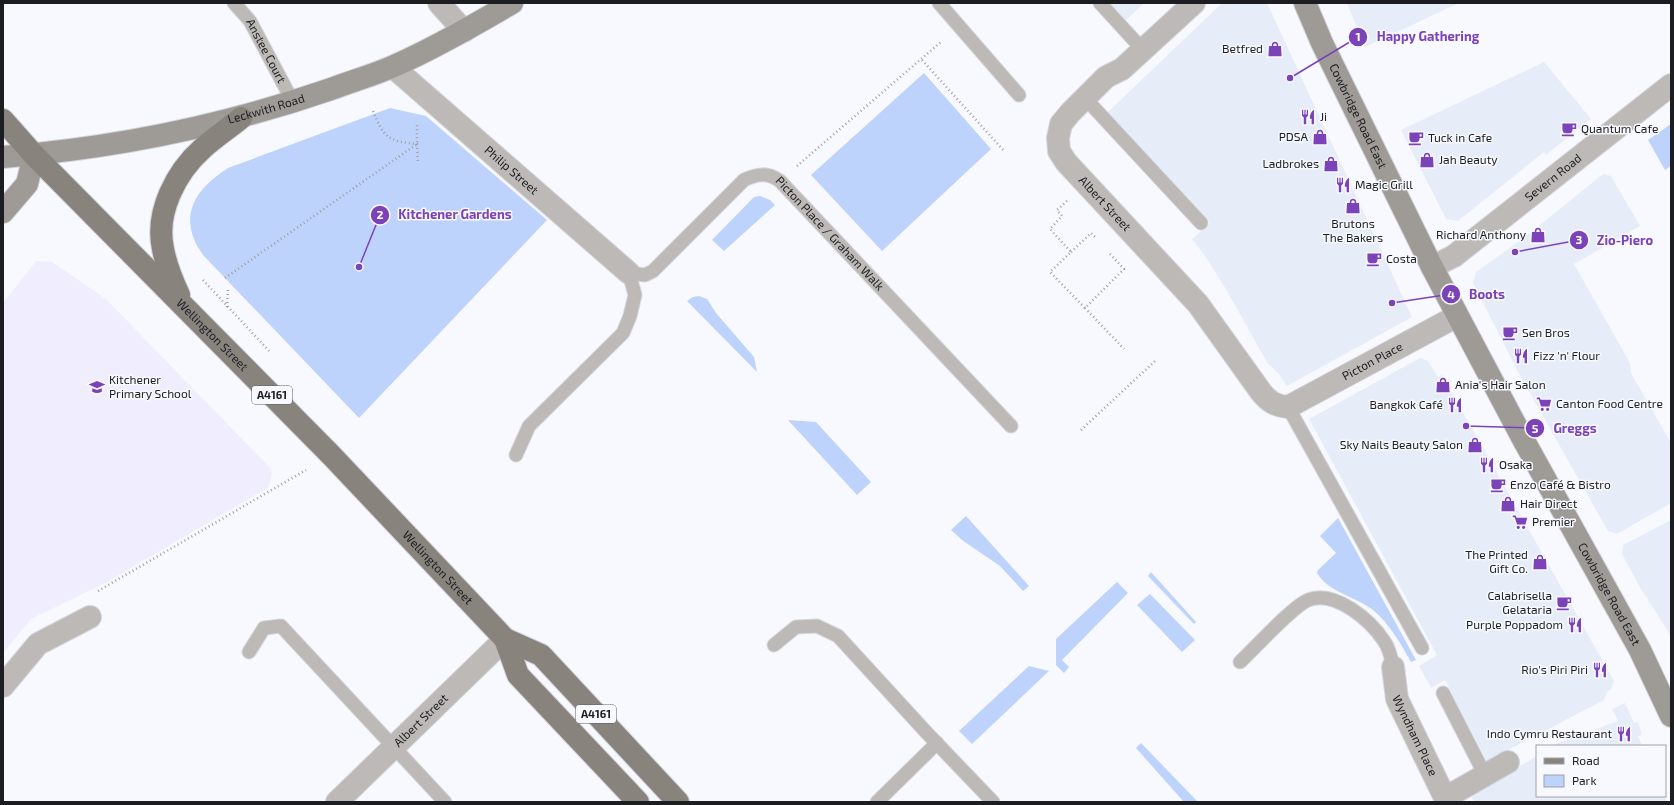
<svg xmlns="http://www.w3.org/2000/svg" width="1674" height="805" font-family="'Exo 2',sans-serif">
  <rect width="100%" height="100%" fill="#f7f9ff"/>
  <g fill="#e6edf9">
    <polygon points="1110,3 1144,3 1126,20"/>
    <polygon points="1222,3 1267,3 1412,317 1287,386 1279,374 1268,364 1227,291 1205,256 1192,239 1210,223 1108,112"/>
    <polygon points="1347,3 1459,3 1365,47"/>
    <polygon points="1544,62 1591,119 1546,155 1544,152 1458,221 1446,219 1401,130"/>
    <polygon points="1603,174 1611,176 1640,226 1574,264 1630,363 1631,373 1671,443 1671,503 1617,534 1608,531 1557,441 1518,372 1473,283 1476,272 1524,238"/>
    <polygon points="1420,358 1428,361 1438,377 1442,375 1614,681 1611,689 1607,692 1604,700 1487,761 1445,680 1431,688 1419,666 1437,655 1309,419"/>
    <polygon points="1671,520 1671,636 1641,589 1622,554 1623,545"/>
    <polygon points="1625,703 1634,723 1638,722 1642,735 1638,736 1642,746 1553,746 1560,742 1618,721 1612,709"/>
    <polygon points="1537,756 1537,796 1665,796 1667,802 1474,802 1471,795"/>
  </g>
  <polygon fill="#f0edff" points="36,261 52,262 106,299 272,470 269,487 107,582 31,619 3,653 3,303"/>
  <g fill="#bed3fb">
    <polygon points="924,73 991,149 882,251 811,175"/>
    <path d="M390 108 426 116 547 220 359 418 203 255C200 250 196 245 194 239 181 207 203 184 228 168Z"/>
    <polygon points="1671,124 1671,166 1665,170 1648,140"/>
    <polygon points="760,196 770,200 775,205 724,251 712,240 754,197"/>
    <polygon points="699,296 707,299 716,313 754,357 757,372 687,301 693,297"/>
    <polygon points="788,420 816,422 871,482 857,495"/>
    <polygon points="966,516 1029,586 1023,591 1000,566 962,540 951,530"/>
    <path d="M1338 518 1416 660 1411 662C1401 644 1389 623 1373 610 1355 596 1329 593 1317 573L1318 570 1336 553 1320 536Z"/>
    <polygon points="1151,572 1196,622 1194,624 1148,576"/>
    <polygon points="1117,582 1128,593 1062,660 1069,667 1064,673 1056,665 1056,639"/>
    <polygon points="1150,594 1195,640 1182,652 1137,605"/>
    <polygon points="1029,666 1049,671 972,744 959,731"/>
    <polygon points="1141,743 1198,802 1184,802 1136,748"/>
  </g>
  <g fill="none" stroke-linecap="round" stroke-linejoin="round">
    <g stroke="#d4d6db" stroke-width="15">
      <g id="lane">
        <path id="s1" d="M234 3 250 21 293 102"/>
        <polyline points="939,3 1019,95"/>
        <polyline points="1100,3 1143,50"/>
        <polyline points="1085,98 1201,223"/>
        <polyline points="1288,407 1422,648"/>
        <path id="s2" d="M516 455 529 426 623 333 630 316 635 295 629 273 645 275 653 271 744 180C757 174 767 172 780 181L1011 426"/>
        <polyline points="774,645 796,627 817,626 838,636 926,732 993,802"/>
        <polyline points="249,652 264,628 281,626 445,802"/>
        <path d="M1240 662C1255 648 1292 607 1308 600 1335 589 1371 621 1384 641 1390 649 1391 658 1393 667"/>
        <polyline points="1443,693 1485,775"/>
        <polyline points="877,802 937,743"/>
      </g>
    </g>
    <g stroke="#d4d6db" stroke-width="24">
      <g id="street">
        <polyline points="439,3 464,31"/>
        <path id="s3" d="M1194 3 1122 69 1106 77 1070 113 1061 124 1058 138 1059 151 1066 162 1198 304 1261 392C1269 402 1276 406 1288 407L1457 316"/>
        <path id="s4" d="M393 67 629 273"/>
        <path id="s5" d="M1432 267 1454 256 1671 85"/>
        <path id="s6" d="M1393 667 1397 699 1447 802"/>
        <polyline points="3,686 38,644 90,617"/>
        <polyline points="1445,798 1508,762"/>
        <path id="s7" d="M337 802 505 639"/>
      </g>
    </g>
    <g stroke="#d4d6db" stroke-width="24">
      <g id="secondary">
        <path id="s8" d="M1305 3 1322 43 1432 267 1523 439 1640 650 1671 716"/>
        <path id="s9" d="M3 157C116 148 224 126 331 89 352 81 374 75 394 66 435 48 473 26 512 3"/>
        <polyline points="3,212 27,184 34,155"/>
      </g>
    </g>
    <g stroke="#d4d6db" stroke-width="24">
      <g id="primary">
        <path id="s10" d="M3 120 34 155 331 455 505 639 541 655 678 802"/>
        <path d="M179 295C172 280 166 265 163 249 155 212 176 172 203 148 215 137 229 128 241 118"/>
        <polyline points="505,639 518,675 638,802"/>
      </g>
    </g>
    <g stroke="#9d9fa4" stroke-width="2.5" stroke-dasharray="1 3" stroke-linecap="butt">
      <polyline points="922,60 1005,152"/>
      <path d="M373 111C384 138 388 141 417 144L418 163"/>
      <polyline points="797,166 942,41"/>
      <polyline points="1067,201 1057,210 1062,216 1050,229 1071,252 1050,272 1085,308 1124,269 1110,254"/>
      <polyline points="1071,252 1091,233 1096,238"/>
      <polyline points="225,278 417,144 417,125"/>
      <polyline points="203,280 271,353"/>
      <polyline points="227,307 228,289"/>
      <polyline points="1085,308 1124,349"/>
      <polyline points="1081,430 1155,361"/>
      <polyline points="98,591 306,470"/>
    </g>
    <use href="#lane" stroke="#bcb9b6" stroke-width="13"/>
    <use href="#street" stroke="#bcb9b6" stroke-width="22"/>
    <use href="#secondary" stroke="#9e9a95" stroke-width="22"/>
    <use href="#primary" stroke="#89837e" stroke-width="22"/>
  </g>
  <defs>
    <g id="shop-bare" transform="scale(1.2)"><path d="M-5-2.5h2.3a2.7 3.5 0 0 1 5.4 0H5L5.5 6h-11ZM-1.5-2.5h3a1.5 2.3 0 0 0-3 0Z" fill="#7c43b9" stroke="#f7f9ff" stroke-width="2.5" paint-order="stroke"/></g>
    <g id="restaurant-bare" transform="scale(1.2)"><path d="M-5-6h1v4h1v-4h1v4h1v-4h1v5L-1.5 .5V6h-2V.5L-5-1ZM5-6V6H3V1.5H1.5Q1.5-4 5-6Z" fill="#7c43b9" stroke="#f7f9ff" stroke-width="2.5" paint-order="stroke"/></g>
    <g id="cafe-bare" transform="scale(1.2)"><path d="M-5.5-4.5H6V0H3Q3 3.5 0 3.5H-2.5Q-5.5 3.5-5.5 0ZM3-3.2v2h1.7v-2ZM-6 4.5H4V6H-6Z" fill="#7c43b9" stroke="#f7f9ff" stroke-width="2.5" paint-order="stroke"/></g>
    <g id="school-bare" transform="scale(1.2)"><path d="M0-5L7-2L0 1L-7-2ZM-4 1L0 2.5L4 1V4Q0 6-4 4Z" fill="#7c43b9" stroke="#f7f9ff" stroke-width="2.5" paint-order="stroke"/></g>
    <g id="supermarket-bare" transform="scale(1.2)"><path d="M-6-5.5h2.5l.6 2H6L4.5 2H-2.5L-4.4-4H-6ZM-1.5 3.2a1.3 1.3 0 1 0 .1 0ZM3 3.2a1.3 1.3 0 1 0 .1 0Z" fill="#7c43b9" stroke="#f7f9ff" stroke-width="2.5" paint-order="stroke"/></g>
  </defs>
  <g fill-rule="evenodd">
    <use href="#shop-bare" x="1275" y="49"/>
    <use href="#restaurant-bare" x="1308" y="117"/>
    <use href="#cafe-bare" x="1569" y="129"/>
    <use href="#shop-bare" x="1320" y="137"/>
    <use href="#cafe-bare" x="1416" y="138"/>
    <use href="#shop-bare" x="1427" y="160"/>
    <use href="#shop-bare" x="1331" y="164"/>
    <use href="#restaurant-bare" x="1343" y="185"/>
    <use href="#shop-bare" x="1353" y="206"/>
    <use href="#shop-bare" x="1538" y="235"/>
    <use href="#cafe-bare" x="1374" y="259"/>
    <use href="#cafe-bare" x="1510" y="333"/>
    <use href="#restaurant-bare" x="1521" y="356"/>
    <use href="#shop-bare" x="1443" y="385"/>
    <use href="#school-bare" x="97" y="387"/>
    <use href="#supermarket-bare" x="1544" y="404"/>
    <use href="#restaurant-bare" x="1455" y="405"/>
    <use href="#shop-bare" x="1475" y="445"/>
    <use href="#restaurant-bare" x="1487" y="465"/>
    <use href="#cafe-bare" x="1498" y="485"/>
    <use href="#shop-bare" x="1508" y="504"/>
    <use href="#supermarket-bare" x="1520" y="522"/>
    <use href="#shop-bare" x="1540" y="562"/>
    <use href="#cafe-bare" x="1564" y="603"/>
    <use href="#restaurant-bare" x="1575" y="625"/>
    <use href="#restaurant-bare" x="1600" y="670"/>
    <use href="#restaurant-bare" x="1624" y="734"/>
  </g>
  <g text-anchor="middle" stroke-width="3" stroke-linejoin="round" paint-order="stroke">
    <g fill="#f7f9ff" stroke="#5d5f63" stroke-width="1">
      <rect x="252" y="386" width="40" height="18" rx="3"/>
      <rect x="576" y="705" width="40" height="18" rx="3"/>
    </g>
    <g font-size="11" font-weight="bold" fill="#1b1d20">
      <text x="272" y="399">A4161</text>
      <text x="596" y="718">A4161</text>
    </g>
    <g font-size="12" fill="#1b1d20" stroke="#f7f9ff" text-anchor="start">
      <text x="1263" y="53" text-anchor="end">Betfred</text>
      <text x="1320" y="121">Ji</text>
      <text x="1581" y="133">Quantum Cafe</text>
      <text x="1308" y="141" text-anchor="end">PDSA</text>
      <text x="1428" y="142">Tuck in Cafe</text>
      <text x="1439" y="164">Jah Beauty</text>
      <text x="1319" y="168" text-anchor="end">Ladbrokes</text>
      <text x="1355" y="189">Magic Grill</text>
      <text x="1353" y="228" text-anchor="middle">Brutons<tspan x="1353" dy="14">The Bakers</tspan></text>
      <text x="1526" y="239" text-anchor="end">Richard Anthony</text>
      <text x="1386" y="263">Costa</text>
      <text x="1522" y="337">Sen Bros</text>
      <text x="1533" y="360">Fizz 'n' Flour</text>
      <text x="109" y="384">Kitchener<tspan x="109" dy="14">Primary School</tspan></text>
      <text x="1455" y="389">Ania's Hair Salon</text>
      <text x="1556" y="408">Canton Food Centre</text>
      <text x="1443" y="409" text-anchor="end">Bangkok Café</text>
      <text x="1463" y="449" text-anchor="end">Sky Nails Beauty Salon</text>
      <text x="1499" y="469">Osaka</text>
      <text x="1510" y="489">Enzo Café &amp; Bistro</text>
      <text x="1520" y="508">Hair Direct</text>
      <text x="1532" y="526">Premier</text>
      <text x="1528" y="559" text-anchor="end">The Printed<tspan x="1528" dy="14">Gift Co.</tspan></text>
      <text x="1552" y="600" text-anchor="end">Calabrisella<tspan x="1552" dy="14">Gelataria</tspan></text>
      <text x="1563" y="629" text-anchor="end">Purple Poppadom</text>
      <text x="1588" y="674" text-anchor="end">Rio's Piri Piri</text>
      <text x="1612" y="738" text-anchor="end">Indo Cymru Restaurant</text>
    </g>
    <g font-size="12" fill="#1b1d20" stroke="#f7f9ff">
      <text dy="4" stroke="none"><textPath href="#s1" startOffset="58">Anstee Court</textPath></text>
      <text dy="4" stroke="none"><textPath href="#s9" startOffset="268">Leckwith Road</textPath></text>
      <text dy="4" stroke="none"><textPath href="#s8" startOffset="125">Cowbridge Road East</textPath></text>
      <text dy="4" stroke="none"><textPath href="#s4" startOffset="157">Philip Street</textPath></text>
      <text dy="4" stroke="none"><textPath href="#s5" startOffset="151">Severn Road</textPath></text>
      <text dy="4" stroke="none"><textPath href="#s3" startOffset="278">Albert Street</textPath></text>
      <text dy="4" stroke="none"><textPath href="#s2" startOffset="491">Picton Place / Graham Walk</textPath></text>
      <text dy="4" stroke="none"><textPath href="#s10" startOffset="300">Wellington Street</textPath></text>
      <text dy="4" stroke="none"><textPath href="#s3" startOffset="651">Picton Place</textPath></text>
      <text dy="4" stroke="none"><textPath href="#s10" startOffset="624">Wellington Street</textPath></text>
      <text dy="4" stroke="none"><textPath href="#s8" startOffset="665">Cowbridge Road East</textPath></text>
      <text dy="4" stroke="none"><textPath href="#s7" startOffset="117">Albert Street</textPath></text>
      <text dy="4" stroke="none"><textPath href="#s6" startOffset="73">Wyndham Place</textPath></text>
    </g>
  </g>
  <path fill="none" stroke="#7c43b9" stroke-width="1.5" d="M1290 78L1358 37M359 267L380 215M1515 252L1579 240M1392 303L1451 294M1466 426L1535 428"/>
  <g fill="#7c43b9" stroke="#f7f9ff" stroke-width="1.5">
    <circle cx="1290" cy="78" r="4"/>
    <circle cx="359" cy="267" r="4"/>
    <circle cx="1515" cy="252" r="4"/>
    <circle cx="1392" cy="303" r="4"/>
    <circle cx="1466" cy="426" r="4"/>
    <circle cx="1358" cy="37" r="10"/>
    <circle cx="380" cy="215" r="10"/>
    <circle cx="1579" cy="240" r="10"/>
    <circle cx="1451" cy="294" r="10"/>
    <circle cx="1535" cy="428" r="10"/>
  </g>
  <g font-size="12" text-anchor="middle" font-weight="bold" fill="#fff">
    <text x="1358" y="41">1</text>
    <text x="380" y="219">2</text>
    <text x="1579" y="244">3</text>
    <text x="1451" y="299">4</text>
    <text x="1535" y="433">5</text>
  </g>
  <g font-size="13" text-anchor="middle" font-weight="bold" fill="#7c43b9" stroke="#f7f9ff" stroke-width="3" stroke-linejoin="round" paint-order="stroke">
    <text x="1428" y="41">Happy Gathering</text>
    <text x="455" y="219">Kitchener Gardens</text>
    <text x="1625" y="245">Zio-Piero</text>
    <text x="1487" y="299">Boots</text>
    <text x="1575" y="433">Greggs</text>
  </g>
  <rect width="1674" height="805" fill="none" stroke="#1b1d20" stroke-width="8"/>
  <rect x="1536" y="745" width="130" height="52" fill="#f7f9ff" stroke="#9fa1a6"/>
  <rect x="1544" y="758" width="20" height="6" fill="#89837e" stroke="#9fa1a6"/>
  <text x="1572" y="765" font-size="12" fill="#1b1d20">Road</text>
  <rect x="1544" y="775" width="20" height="12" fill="#bed3fb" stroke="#9fa1a6"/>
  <text x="1572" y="785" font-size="12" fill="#1b1d20">Park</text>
</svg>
